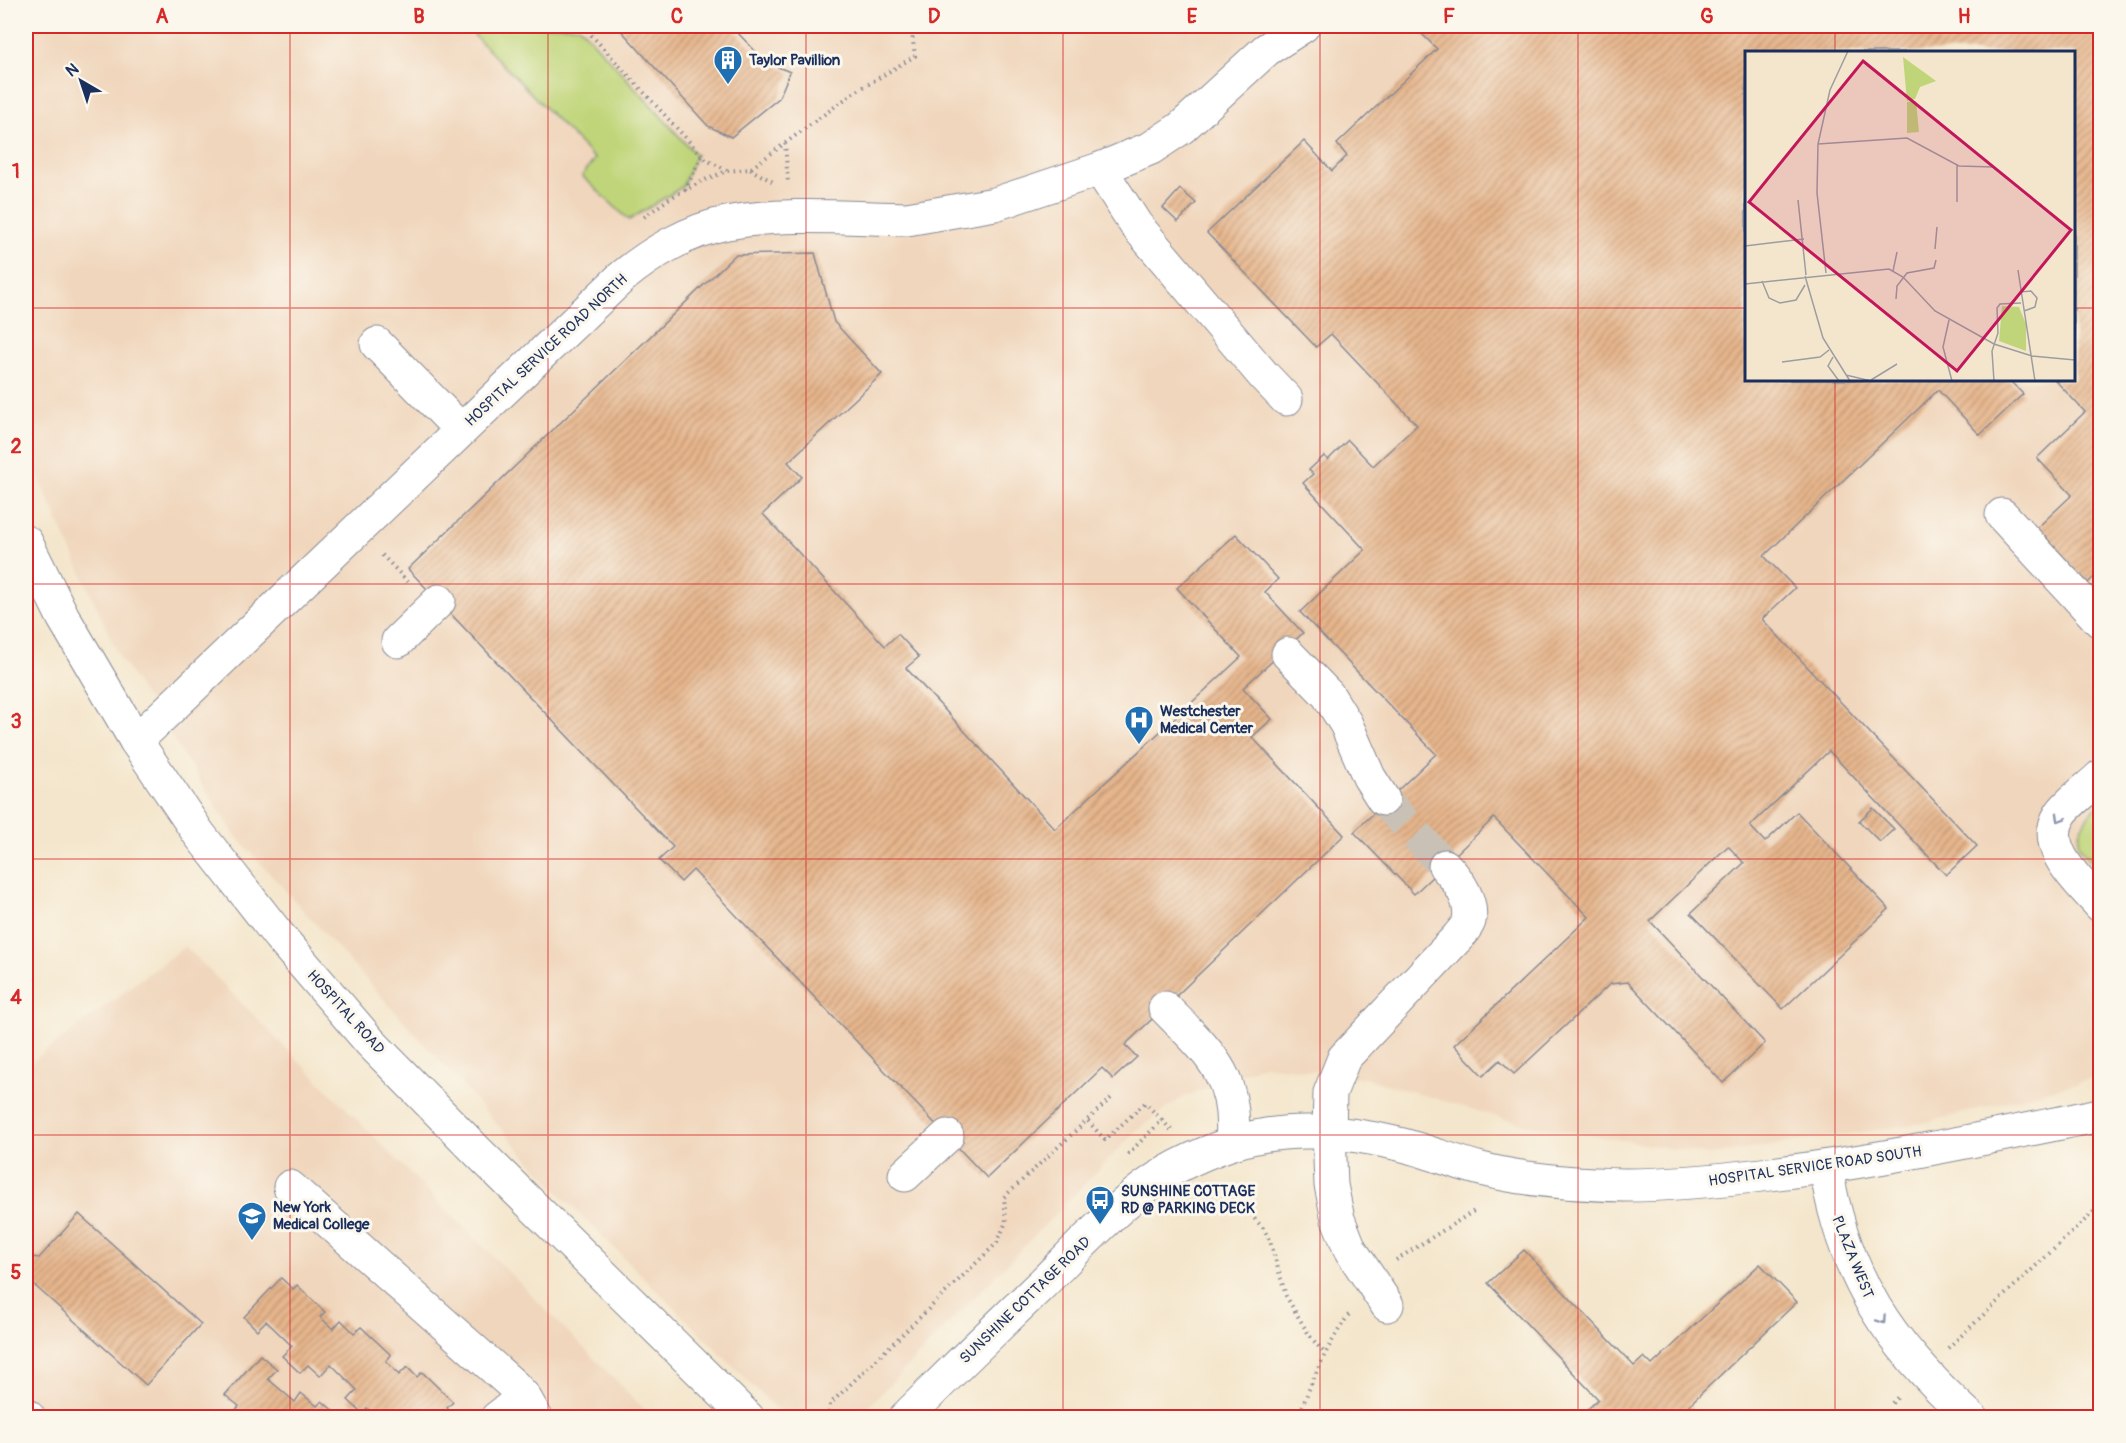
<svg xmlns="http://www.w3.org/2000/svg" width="2126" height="1443" font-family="Pangolin,sans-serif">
  <defs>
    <pattern id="building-hatch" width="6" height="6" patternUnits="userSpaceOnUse" patternTransform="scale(1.5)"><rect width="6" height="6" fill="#e7b68c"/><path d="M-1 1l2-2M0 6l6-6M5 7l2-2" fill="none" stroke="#ba9476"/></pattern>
  </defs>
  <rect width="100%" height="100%" fill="#fbf7ec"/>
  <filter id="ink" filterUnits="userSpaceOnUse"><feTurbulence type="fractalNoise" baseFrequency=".0167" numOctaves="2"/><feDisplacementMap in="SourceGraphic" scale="12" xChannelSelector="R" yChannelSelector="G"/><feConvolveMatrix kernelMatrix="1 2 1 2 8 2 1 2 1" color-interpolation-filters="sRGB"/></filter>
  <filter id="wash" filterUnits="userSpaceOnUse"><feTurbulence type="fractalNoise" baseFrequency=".008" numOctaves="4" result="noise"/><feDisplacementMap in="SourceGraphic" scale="24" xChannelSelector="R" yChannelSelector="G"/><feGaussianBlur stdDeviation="1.35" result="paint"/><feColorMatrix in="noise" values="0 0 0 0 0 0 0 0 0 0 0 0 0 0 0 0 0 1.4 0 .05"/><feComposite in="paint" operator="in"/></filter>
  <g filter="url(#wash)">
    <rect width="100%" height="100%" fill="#f4e6cc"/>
    <g fill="#f0d6bc" fill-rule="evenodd">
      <path d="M26 26H2100V1077L1929 1122 1710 1155 1519 1123 1365 1078 1263 1065 1180 1099 1137 1130 858 1417H784L564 1198 235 835 118 654 26 450ZM1746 52H2074V380H1746Z"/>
      <polygon points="185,946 652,1417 26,1418 26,1066"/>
    </g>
    <g fill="#c0d579" stroke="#6e826c" stroke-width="1.5">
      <polygon points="483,26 579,26 696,155 682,187 629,220 582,176 595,159 474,35"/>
      <path d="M2100 803V871L2078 845C2079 826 2087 816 2100 803Z"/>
    </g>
    <g id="blocks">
      <g fill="url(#building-hatch)">
        <polygon points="617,26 731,26 766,62 790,72 779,98 731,137 708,126"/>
        <polygon points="1414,26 2100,26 2100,571 2088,583 2037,528 2072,495 2037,458 2085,412 2055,380 2074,380 2074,52 1746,52 1746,380 2009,380 2023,394 1980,435 1938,390 1764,556 1795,588 1762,619 1977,846 1946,875 1829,751 1750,826 1765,842 1797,812 1889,909 1783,1009 1691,913 1744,863 1728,846 1650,921 1765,1043 1723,1083 1628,982 1610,984 1514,1074 1500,1060 1483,1076 1454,1045 1589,917 1494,818 1414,894 1354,832 1436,754 1300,612 1365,550 1303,483 1313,474 1309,470 1324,456 1328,460 1348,440 1373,466 1417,425 1331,334 1316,347 1207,233 1304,141 1332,171 1347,156 1337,144 1437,49"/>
        <polygon points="1180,189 1196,203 1178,222 1163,208"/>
        <polygon points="815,253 834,322 882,374 788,462 802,477 763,514 885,646 898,634 919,657 906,668 1055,829 1241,657 1177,588 1236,534 1278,579 1265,592 1303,633 1243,688 1272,719 1252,737 1344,835 1125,1045 1137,1057 1113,1079 1102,1068 987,1178 693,870 681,882 659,860 673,847 408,569 735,255"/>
        <polygon points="1873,808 1894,829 1880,842 1859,821"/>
        <polygon points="79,1214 201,1324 146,1385 34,1285 26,1295 26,1256 39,1258"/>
        <polygon points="1524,1250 1634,1366 1644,1357 1652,1365 1760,1264 1797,1302 1689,1405 1694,1410 1686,1418 1591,1418 1585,1412 1598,1399 1488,1283"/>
        <polygon points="281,1278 293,1289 297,1285 325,1312 320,1317 333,1329 341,1320 354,1333 361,1327 391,1355 386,1361 399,1375 407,1367 417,1377 422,1372 453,1402 447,1408 456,1418 397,1418 393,1413 389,1418 377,1418 367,1408 362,1413 348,1400 357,1390 331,1364 320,1376 308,1365 300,1373 282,1356 292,1346 266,1321 257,1330 244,1317"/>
        <polygon points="260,1355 277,1369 268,1379 295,1402 301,1393 317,1406 322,1401 337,1414 335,1418 239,1418 233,1413 239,1406 225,1395"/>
      </g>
    </g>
  </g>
  <g filter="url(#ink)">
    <use href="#blocks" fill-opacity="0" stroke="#888a95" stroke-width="1.5"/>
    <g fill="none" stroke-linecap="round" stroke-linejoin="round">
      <polyline stroke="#c9c1b6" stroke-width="33" stroke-dasharray="33 16" stroke-linecap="butt" points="1383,799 1445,866"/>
      <g stroke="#888a95" stroke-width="35">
        <g id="minor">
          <polyline points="1100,169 1136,225 1264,376 1286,399"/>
          <polyline points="377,344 461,430"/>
          <polyline points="2002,515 2100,621"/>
          <polyline points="26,542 63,617 136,741 199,834 279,936 371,1043 478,1152 748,1418"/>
          <polyline points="398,641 439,601"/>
          <polyline points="1288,654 1328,695 1346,724 1369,777 1383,799"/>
          <path d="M136 741 622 277C651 253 689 230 727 223 786 212 848 218 907 219L995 204 1100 169 1151 148 1181 128 1266 50 1303 26"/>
          <path d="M2100 777C2090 787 2066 804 2060 815 2039 848 2081 883 2100 905"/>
          <path d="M1165 1008C1209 1053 1238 1075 1232 1143"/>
          <path d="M1826 1168C1844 1278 1889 1344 1971 1418"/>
          <polyline points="905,1175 947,1136"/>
          <polyline points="290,1187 514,1386 524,1397 536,1418"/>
          <path d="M1387 1305 1350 1249 1338 1219 1331 1185 1329 1132 1330 1093 1344 1058 1458 937C1461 933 1467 927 1469 921 1473 901 1458 880 1445 866"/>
          <polyline points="26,1415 29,1418"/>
          <polyline points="497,1418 524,1397"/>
          <path d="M905 1418C950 1373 996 1328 1042 1284 1073 1253 1103 1221 1137 1193 1164 1171 1198 1155 1230 1144 1285 1125 1344 1131 1399 1144 1427 1151 1454 1162 1481 1169 1527 1181 1578 1184 1625 1185 1674 1185 1721 1180 1770 1174 1881 1161 1990 1137 2100 1115"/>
        </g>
      </g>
      <g stroke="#888a95" stroke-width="4" stroke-dasharray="1.5 4.5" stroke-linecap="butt">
        <polyline points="583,26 706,160 727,170"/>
        <polyline points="785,143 788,183"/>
        <polyline points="750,169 773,182"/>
        <polyline points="685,190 702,156"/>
        <polyline points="644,217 670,198 707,179 727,171 750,169 852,94 915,56 911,26"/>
        <polyline points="382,555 410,584"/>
        <polyline points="1088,1121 1105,1140 1145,1103 1162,1120"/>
        <polyline points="1128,1154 1162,1120 1173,1132"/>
        <polyline points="1222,1183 1263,1228 1270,1241 1286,1296 1309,1335 1325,1354"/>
        <polyline points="1396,1260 1474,1211"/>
        <polyline points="1948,1348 2100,1206"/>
        <polyline points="1892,1403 1900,1395"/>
        <polyline points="829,1418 830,1404 997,1243 1006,1222 1004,1197 1111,1098"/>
        <path d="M1298 1418C1312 1380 1327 1345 1350 1313"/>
      </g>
      <use href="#minor" stroke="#fff" stroke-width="33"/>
    </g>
    <defs><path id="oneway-chevron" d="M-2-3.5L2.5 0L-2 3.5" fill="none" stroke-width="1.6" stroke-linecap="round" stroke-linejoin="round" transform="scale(1.5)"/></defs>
    <g stroke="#8d97ae">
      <use href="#oneway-chevron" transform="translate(2060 818) rotate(120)"/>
      <use href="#oneway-chevron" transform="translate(1882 1320) rotate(56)"/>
    </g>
  </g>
  <path fill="none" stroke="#d62828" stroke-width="1.5" stroke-opacity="0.55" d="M290 26V1418M548 26V1418M806 26V1418M1063 26V1418M1320 26V1418M1578 26V1418M1835 26V52M26 308H1746M2074 308H2100M1835 380V1418M26 584H2100M26 859H2100M26 1135H2100"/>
  <defs>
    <g id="building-pin" transform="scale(1.5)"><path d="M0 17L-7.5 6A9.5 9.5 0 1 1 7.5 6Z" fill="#1f6fb2" stroke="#fbf7ec"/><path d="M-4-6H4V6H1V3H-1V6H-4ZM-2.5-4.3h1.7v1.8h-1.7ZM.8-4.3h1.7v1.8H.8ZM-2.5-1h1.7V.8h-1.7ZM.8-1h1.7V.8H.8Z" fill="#fff"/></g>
    <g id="hospital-pin" transform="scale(1.5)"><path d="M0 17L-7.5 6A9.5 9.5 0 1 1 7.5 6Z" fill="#1f6fb2" stroke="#fbf7ec"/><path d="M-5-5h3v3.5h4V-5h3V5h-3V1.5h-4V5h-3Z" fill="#fff"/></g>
    <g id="bus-pin" transform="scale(1.5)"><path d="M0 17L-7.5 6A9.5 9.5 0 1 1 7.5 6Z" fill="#1f6fb2" stroke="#fbf7ec"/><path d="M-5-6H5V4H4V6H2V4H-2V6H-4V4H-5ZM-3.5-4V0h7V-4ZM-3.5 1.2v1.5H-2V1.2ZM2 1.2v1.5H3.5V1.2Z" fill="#fff"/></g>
    <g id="university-pin" transform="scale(1.5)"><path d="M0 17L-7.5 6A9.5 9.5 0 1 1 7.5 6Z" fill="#1f6fb2" stroke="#fbf7ec"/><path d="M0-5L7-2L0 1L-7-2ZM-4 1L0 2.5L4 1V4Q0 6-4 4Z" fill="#fff"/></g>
  </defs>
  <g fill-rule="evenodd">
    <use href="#building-pin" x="728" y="60"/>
    <use href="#hospital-pin" x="1139" y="720"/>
    <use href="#bus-pin" x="1100" y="1200"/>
    <use href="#university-pin" x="252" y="1216"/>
  </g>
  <g text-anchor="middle" stroke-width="6" stroke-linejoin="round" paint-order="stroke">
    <g font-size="15" font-weight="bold" fill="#1b2f5e" stroke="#fbf7ec" text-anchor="start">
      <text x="749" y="65">Taylor Pavillion</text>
      <text x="1160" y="716">Westchester<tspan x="1160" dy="17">Medical Center</tspan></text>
      <text x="1121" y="1196">SUNSHINE COTTAGE<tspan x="1121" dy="17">RD @ PARKING DECK</tspan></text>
      <text x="273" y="1212">New York<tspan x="273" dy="17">Medical College</tspan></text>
    </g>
    <g font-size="15" fill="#1b2f5e" stroke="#fbf7ec">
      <text transform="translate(546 350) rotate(-43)" y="5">HOSPITAL SERVICE ROAD NORTH</text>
      <text transform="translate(346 1012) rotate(48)" y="5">HOSPITAL ROAD</text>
      <text transform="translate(1815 1166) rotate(-8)" y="5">HOSPITAL SERVICE ROAD SOUTH</text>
      <text transform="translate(1853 1257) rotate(68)" y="5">PLAZA WEST</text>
      <text transform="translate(1025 1300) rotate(-44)" y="5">SUNSHINE COTTAGE ROAD</text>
    </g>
  </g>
  <g transform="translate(1745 51)">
    <rect width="330" height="330" fill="#f4e6cc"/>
    <path d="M158 6 191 30 175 36 170 48 162 50ZM171 50 174 81 162 82V51ZM257 255 274 256 281 273V300L254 290Z" fill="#c0d579"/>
    <path fill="none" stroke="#9d9da0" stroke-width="1.5" d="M73 93 162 87 214 115 249 116M212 114V151M53 149 61 224M0 195 59 188M190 198 192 176M273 219 290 330M148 220 152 201M81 222 72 142 73 93 85 39 103 0M60 225 78 287 105 330M17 230 24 247 35 252 51 249 60 234M0 233 144 218 158 226 190 260 249 293 287 305 330 309M275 241 286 240 292 247 290 256 279 260M151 248 152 235 162 222 189 217 191 209M204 269 198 296 207 330M88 306 83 315 94 330M37 311 75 306 84 299M101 324 126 330M126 329 152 313M249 330 247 300 253 282 252 257 255 253 276 252"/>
    <path fill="#c2185b" fill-opacity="0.15" stroke="#c2185b" stroke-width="3" d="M118 10 326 179 212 320 4 151Z"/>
    <rect width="330" height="330" fill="none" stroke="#1b2f5e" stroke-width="3"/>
  </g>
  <rect width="2126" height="1443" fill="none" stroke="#fbf7ec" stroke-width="66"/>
  <g transform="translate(81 81) rotate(321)" stroke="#fbf7ec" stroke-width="4.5" paint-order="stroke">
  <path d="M0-4.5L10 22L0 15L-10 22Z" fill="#1b2f5e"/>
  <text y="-9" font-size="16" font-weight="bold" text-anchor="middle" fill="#1b2f5e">N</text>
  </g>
  <rect x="33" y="33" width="2060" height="1377" fill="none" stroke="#d62828" stroke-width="2"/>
  <g font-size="20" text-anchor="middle" font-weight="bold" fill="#d62828">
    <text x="162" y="23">A</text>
    <text x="419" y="23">B</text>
    <text x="677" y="23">C</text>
    <text x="934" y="23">D</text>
    <text x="1192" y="23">E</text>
    <text x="1449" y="23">F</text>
    <text x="1707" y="23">G</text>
    <text x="1964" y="23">H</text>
    <text x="16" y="178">1</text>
    <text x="16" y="453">2</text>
    <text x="16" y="728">3</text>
    <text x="16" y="1004">4</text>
    <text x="16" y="1279">5</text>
  </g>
</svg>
